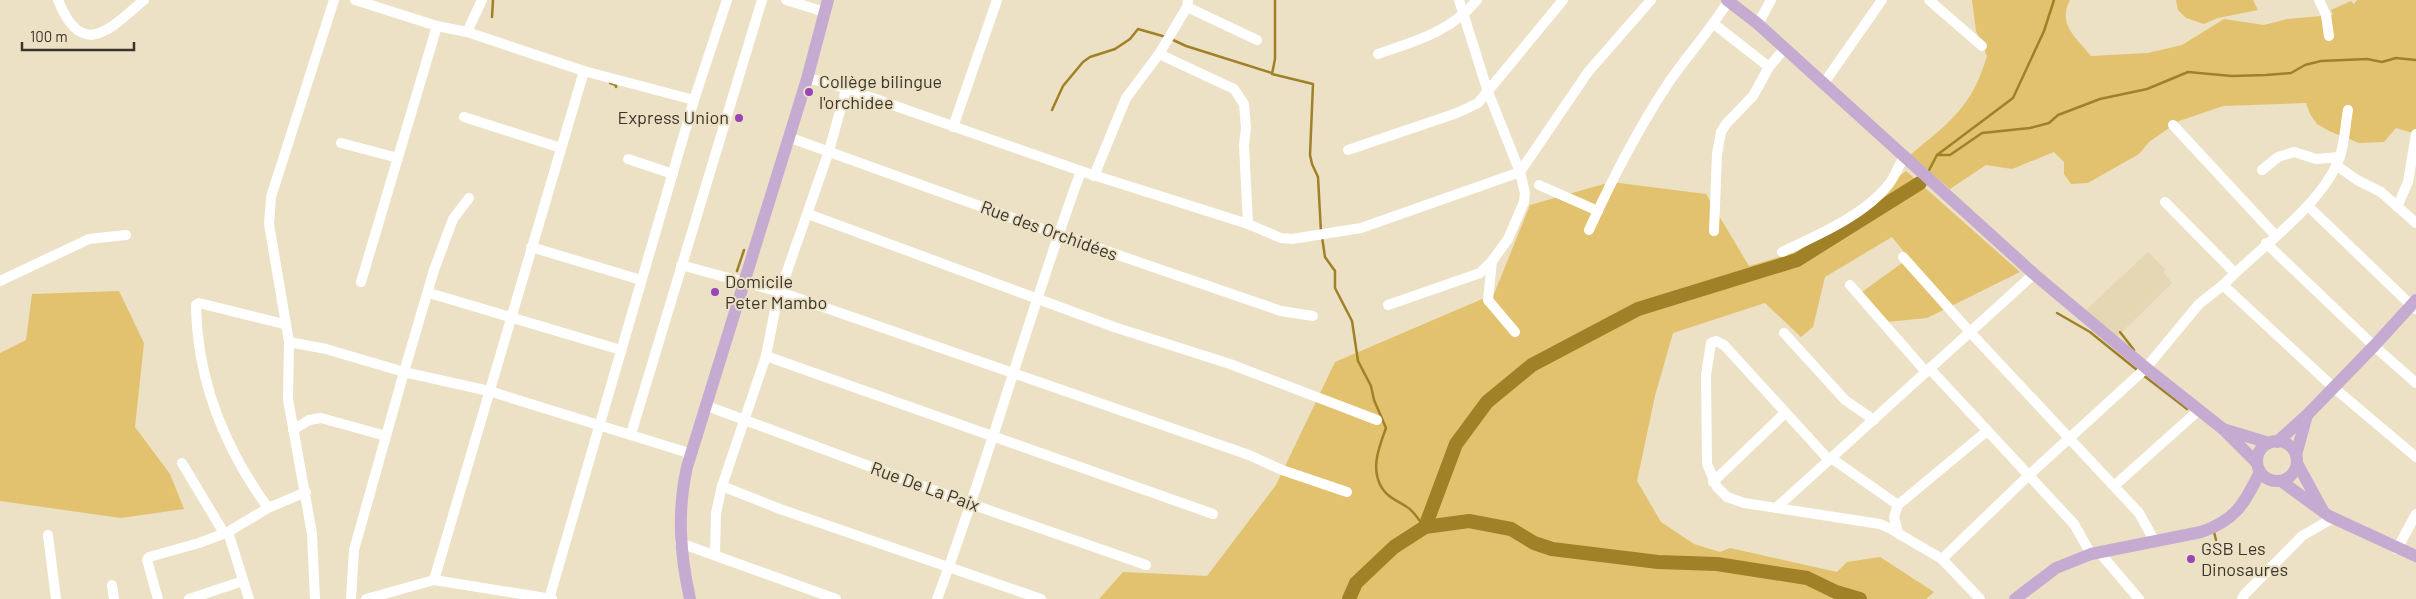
<svg xmlns="http://www.w3.org/2000/svg" width="2416" height="599" font-family="Barlow,sans-serif">
  <rect width="100%" height="100%" fill="#ece1c5"/>
  <polygon fill="#e5d7b4" points="2148,252 2166,270 2163,272 2172,283 2117,337 2085,311"/>
  <g fill="#e2c26e">
    <path d="M1972 0H2070C2057 25 2077 38 2091 56L2148 53 2182 45 2224 19 2264 25 2287 19 2333 15 2331 10 2351 1 2354 4 2357 0H2416V134L2396 128 2384 142 2359 143 2329 131 2317 124 2310 114 2306 103 2223 106 2179 121 2149 142 2139 154 2088 183 2071 184 2064 174V162L2054 152 2012 169 1986 165 1950 189 1910 155C1950 122 1972 107 1987 56L1976 31Z"/>
    <polygon points="2176,0 2253,0 2258,10 2218,18 2204,24 2186,18 2178,10"/>
    <polygon points="1906,171 2020,272 1927,318 1887,322 1862,292 1909,258 1892,237 1825,277 1813,327 1801,337 1765,303 1673,333 1655,396 1637,481 1661,522 1694,544 1720,552 1730,548 1837,572 1847,562 1880,557 1934,592 1926,599 1099,599 1123,572 1207,576 1276,485 1335,362 1494,294 1530,205 1611,182 1706,194 1749,266 1802,250"/>
    <polygon points="119,291 144,343 135,427 170,474 184,509 121,518 0,501 0,353 26,340 32,294"/>
  </g>
  <g fill="none" stroke-linecap="round" stroke-linejoin="round">
    <g stroke="#a08127" stroke-width="2.5">
      <polyline points="1275,0 1275,59 1272,74 1313,84 1310,155 1312,164 1318,177 1321,232"/>
      <polyline points="492,17 493,0"/>
      <polyline points="1171,39 1186,46 1272,73"/>
      <polyline points="610,83 616,85 616,87"/>
      <polyline points="1052,110 1063,86 1083,62 1090,57 1115,49 1130,39 1138,29 1166,37"/>
      <polyline points="1937,155 1950,155 1982,133 2030,128 2049,123 2058,115 2100,99 2147,89 2188,72 2232,76 2266,75 2291,73 2305,65 2321,61 2367,59 2382,62 2396,58 2416,60"/>
      <polyline points="1928,172 1937,155 2013,98 2044,31 2054,0"/>
      <path d="M1322 237 1325 257 1335 271V288L1352 321 1358 361 1371 386 1374 400 1386 428C1379 447 1370 469 1382 488 1387 497 1398 501 1407 507 1414 511 1419 521 1425 527"/>
      <polyline points="737,271 744,250"/>
      <polyline points="2057,313 2090,332 2137,370"/>
      <polyline points="2120,332 2134,350"/>
      <polyline points="2143,375 2187,409"/>
      <polyline points="2214,532 2216,540"/>
    </g>
    <g stroke="#a08127" stroke-width="14">
      <polyline points="1425,527 1456,444 1487,402 1532,365 1638,309 1797,260 1920,183"/>
      <polyline points="1349,599 1356,583 1394,547 1425,527 1469,521 1511,529 1534,543 1552,549 1658,562 1717,564 1807,578 1836,592 1860,599"/>
    </g>
    <g stroke="#fff" stroke-width="10">
      <path d="M58 0C82 61 110 29 144 0"/>
      <polyline points="355,0 437,26 467,32 584,71 694,100"/>
      <polyline points="786,0 825,12"/>
      <polyline points="1929,0 1982,46"/>
      <polyline points="2319,0 2326,15 2329,36"/>
      <polyline points="1187,7 1257,40"/>
      <polyline points="1714,24 1769,67"/>
      <polyline points="1758,24 1771,0"/>
      <polyline points="467,32 482,0"/>
      <polyline points="1159,54 1234,89 1244,104 1246,128 1244,145 1248,224"/>
      <path d="M1378 54C1416 41 1450 32 1477 0"/>
      <polyline points="807,79 827,82 1081,171 1248,224 1281,238 1292,239 1361,228 1520,172 1588,72 1651,0"/>
      <polyline points="1824,83 1882,0"/>
      <polyline points="846,89 829,151 777,300 766,356 722,486 780,509 1041,599"/>
      <path d="M2348 110C2345 125 2345 144 2339 159 2321 206 2259 248 2223 285L2333 387 2416 457"/>
      <polyline points="464,117 561,148"/>
      <polyline points="2173,125 2276,236"/>
      <polyline points="953,127 997,0"/>
      <polyline points="788,137 1057,234 1281,311 1313,316"/>
      <polyline points="341,143 398,158"/>
      <polyline points="1348,150 1457,113 1478,103 1563,0"/>
      <polyline points="628,159 673,174"/>
      <polyline points="2336,165 2357,180 2381,192 2416,223"/>
      <polyline points="2262,170 2278,157 2294,152 2316,159 2340,157"/>
      <polyline points="1094,176 1126,98 1159,54 1187,7 1188,0"/>
      <polyline points="1539,185 1598,211"/>
      <polyline points="2165,202 2235,273"/>
      <polyline points="2308,206 2415,309"/>
      <polyline points="2397,207 2408,182 2416,134"/>
      <polyline points="808,214 1114,327 1230,364 1377,420"/>
      <path d="M1589 230C1612 179 1638 129 1669 82 1688 54 1711 30 1728 1"/>
      <polyline points="1714,231 1717,154 1721,132 1726,124 1753,96 1769,67 1785,48"/>
      <polyline points="2266,243 2374,346 2416,383"/>
      <polyline points="531,247 641,280"/>
      <path d="M1782 252C1816 236 1865 215 1889 184 1895 176 1899 165 1904 157"/>
      <polyline points="1903,257 1970,332 2139,513 2154,540"/>
      <polyline points="1492,261 1488,300 1515,332"/>
      <polyline points="681,265 780,292 1249,455 1282,470 1347,492"/>
      <polyline points="0,281 89,239 126,235"/>
      <polyline points="361,282 437,26"/>
      <polyline points="1850,285 1926,372"/>
      <polyline points="429,293 621,350"/>
      <polyline points="1388,305 1480,273 1492,261 1508,239 1524,202 1525,193 1520,172 1488,92 1459,0"/>
      <polyline points="1784,333 1845,400 1874,420"/>
      <polyline points="289,342 326,349 404,372 489,391 692,454"/>
      <polyline points="766,356 1213,514"/>
      <polyline points="1930,369 2074,524 2091,554"/>
      <polyline points="707,406 971,504 1146,565"/>
      <polyline points="293,430 309,420 321,418 386,436"/>
      <polyline points="631,434 762,0"/>
      <polyline points="1831,458 1898,505"/>
      <polyline points="1829,460 1724,345 1716,341 1711,343 1706,375 1707,464 1717,487 1727,497 1744,503 1880,524 1889,528 1942,559 2028,476 2146,368 2199,304 2223,285"/>
      <polyline points="182,463 224,533"/>
      <polyline points="1713,482 1785,413"/>
      <polyline points="2114,486 2199,410"/>
      <path d="M268 508C224 447 197 380 196 305L199 303 284 324"/>
      <polyline points="1776,508 2034,274"/>
      <polyline points="228,532 249,599"/>
      <polyline points="1898,533 1894,517 1898,505 1987,431"/>
      <polyline points="48,535 56,599"/>
      <polyline points="680,543 836,599"/>
      <polyline points="2397,549 2416,514"/>
      <polyline points="2099,552 2139,599"/>
      <polyline points="715,555 716,513 722,486"/>
      <polyline points="1942,559 1980,599"/>
      <polyline points="434,580 584,71"/>
      <polyline points="112,585 114,599"/>
      <polyline points="158,599 147,560 149,557 199,543 228,532 268,508 306,492"/>
      <polyline points="189,599 243,581"/>
      <polyline points="315,599 312,534 288,399 289,342 269,224 271,197 334,0"/>
      <polyline points="351,599 354,550 404,372 434,270 453,219 469,198"/>
      <polyline points="366,599 434,580 552,599"/>
      <polyline points="549,599 694,100 727,0"/>
      <path d="M937 599C990 458 1029 313 1081 171"/>
      <polyline points="2242,599 2244,595 2302,536 2333,518"/>
    </g>
    <g stroke="#c5aad1" stroke-width="12">
      <polyline points="1727,0 1758,24 2034,274 2146,368 2223,429 2257,463"/>
      <polyline points="2223,429 2269,443"/>
      <circle cx="2277" cy="461" r="20"/>
      <polyline points="2277,442 2307,415 2374,346 2416,300"/>
      <polyline points="2296,455 2307,415"/>
      <polyline points="2297,463 2322,509"/>
      <polyline points="2281,481 2329,516 2416,556"/>
      <path d="M690 599C680 554 677 512 687 467L807 79 828 0"/>
      <path d="M2015 599 2056 568 2091 554 2201 532C2236 520 2244 504 2260 472"/>
    </g>
  </g>
  <g fill="#9746b6" stroke="#ece1c5" stroke-width="2">
    <circle cx="809" cy="92" r="5"/>
    <circle cx="739" cy="118" r="5"/>
    <circle cx="715" cy="292" r="5"/>
    <circle cx="2191" cy="559" r="5"/>
  </g>
  <g text-anchor="middle" stroke-width="4" stroke-linejoin="round" paint-order="stroke">
    <g font-size="18" fill="#3b362b" stroke="#ece1c5" text-anchor="start">
      <text x="819" y="88">Collège bilingue<tspan x="819" dy="21">l'orchidee</tspan></text>
      <text x="729" y="124" text-anchor="end">Express Union</text>
      <text x="725" y="288">Domicile<tspan x="725" dy="21">Peter Mambo</tspan></text>
      <text x="2201" y="555">GSB Les<tspan x="2201" dy="21">Dinosaures</tspan></text>
    </g>
    <g font-size="18" fill="#3b362b" stroke="#ece1c5">
      <text transform="translate(1049 231) rotate(20)" y="6">Rue des Orchidées</text>
      <text transform="translate(925 487) rotate(20)" y="6">Rue De La Paix</text>
    </g>
  </g>
  <path d="M22 42v8h112v-8" fill="none" stroke="#3b362b" stroke-width="2.5"/>
  <text x="30" y="42" font-size="15" fill="#3b362b" stroke="#ece1c5" stroke-width="4" paint-order="stroke">100 m</text>
</svg>
